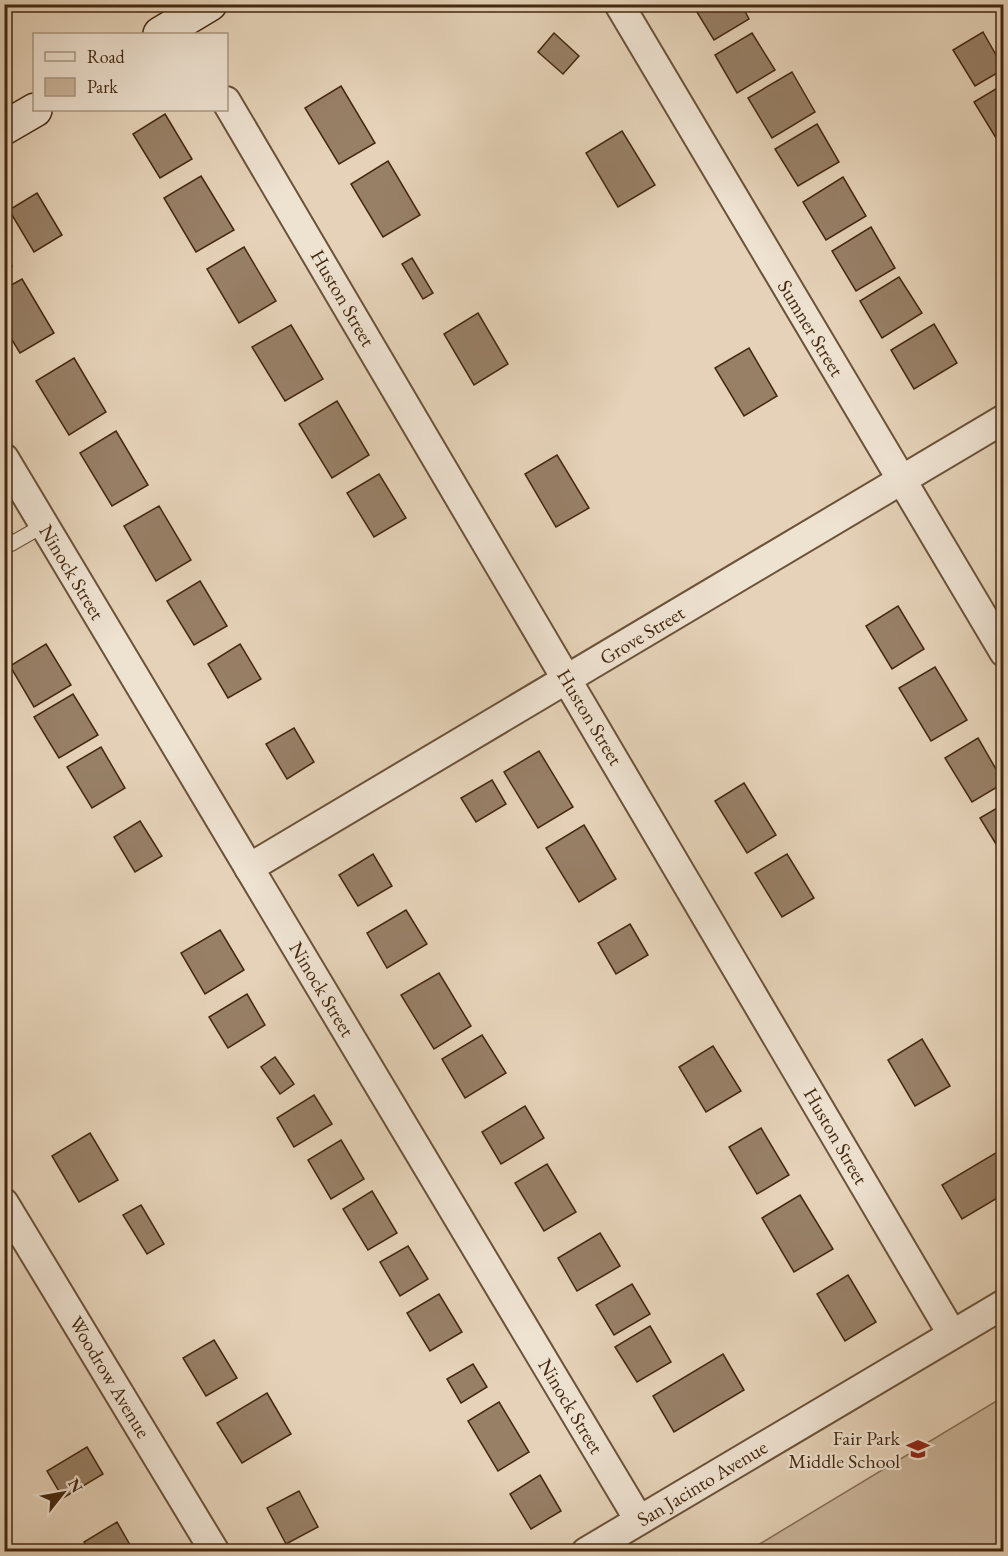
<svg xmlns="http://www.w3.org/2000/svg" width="1008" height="1556" font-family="'EB Garamond',serif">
  <rect width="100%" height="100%" fill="#e5d2b8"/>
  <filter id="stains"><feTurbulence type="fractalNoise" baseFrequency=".00333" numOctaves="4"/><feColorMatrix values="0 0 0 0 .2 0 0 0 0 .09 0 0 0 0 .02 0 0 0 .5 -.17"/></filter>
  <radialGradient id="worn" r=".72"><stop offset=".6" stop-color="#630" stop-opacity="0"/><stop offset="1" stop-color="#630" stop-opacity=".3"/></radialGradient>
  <polygon fill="#cab59b" stroke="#876e55" stroke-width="1.5" points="1003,1397 1003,1551 748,1551"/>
  <g fill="#988067" stroke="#44280f" stroke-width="1.5">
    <polygon points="692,4 741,4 749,19 714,40"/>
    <polygon points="983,32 1004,69 975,86 953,50"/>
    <polygon points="554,33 579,56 563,74 538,52"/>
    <polygon points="752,33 775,70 737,93 715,55"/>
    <polygon points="792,72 815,112 772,138 748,98"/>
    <polygon points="1004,84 1004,133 996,138 974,102"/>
    <polygon points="341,86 375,143 339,164 305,108"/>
    <polygon points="165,114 192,159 160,178 133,134"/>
    <polygon points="817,124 839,162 798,186 775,149"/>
    <polygon points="622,131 655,185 618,207 586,153"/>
    <polygon points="388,161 420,215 383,237 351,184"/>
    <polygon points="201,176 234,230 196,252 164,198"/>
    <polygon points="843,177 866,216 826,240 803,202"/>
    <polygon points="37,193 62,235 34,252 9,210"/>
    <polygon points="871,227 895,268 856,291 832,251"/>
    <polygon points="244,247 276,301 239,323 207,269"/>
    <polygon points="4,254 12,266 4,270"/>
    <polygon points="412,258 433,293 423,299 402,264"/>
    <polygon points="899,277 922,313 882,338 860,301"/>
    <polygon points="22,279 54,333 20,353 4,327 4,289"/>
    <polygon points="478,313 508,364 474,385 444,334"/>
    <polygon points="934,324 957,363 914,389 891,350"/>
    <polygon points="291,325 323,379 285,401 252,347"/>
    <polygon points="749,348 777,396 744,416 715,368"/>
    <polygon points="74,358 106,412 69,435 36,381"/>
    <polygon points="337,401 369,455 332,478 299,424"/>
    <polygon points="116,431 148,485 112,506 80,453"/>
    <polygon points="557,455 589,508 556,527 525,474"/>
    <polygon points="379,474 406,518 374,537 347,493"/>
    <polygon points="159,506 191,560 156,581 124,526"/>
    <polygon points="200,581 227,626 194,645 167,601"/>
    <polygon points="898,606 924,649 892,669 866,626"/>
    <polygon points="46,644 71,685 34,707 10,666"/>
    <polygon points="240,644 261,679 228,698 208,664"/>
    <polygon points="935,667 967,720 931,741 899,688"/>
    <polygon points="73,694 98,735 59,758 34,717"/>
    <polygon points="294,728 314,762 287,779 266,744"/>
    <polygon points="978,738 1004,783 972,802 945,758"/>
    <polygon points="101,747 125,788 92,808 67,767"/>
    <polygon points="539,751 573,807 538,828 504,772"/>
    <polygon points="492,780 506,804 476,822 461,798"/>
    <polygon points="744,783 776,835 747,853 715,801"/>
    <polygon points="1004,804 1004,857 980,818"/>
    <polygon points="140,821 162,856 135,872 114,837"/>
    <polygon points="584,825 616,879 579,902 546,848"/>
    <polygon points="373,854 392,886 358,906 339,875"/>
    <polygon points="787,854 814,898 782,917 755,873"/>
    <polygon points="406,910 427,944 387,968 367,933"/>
    <polygon points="630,924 648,955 616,974 598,943"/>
    <polygon points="220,930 244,970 205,994 181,953"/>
    <polygon points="439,973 471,1026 434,1049 401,995"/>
    <polygon points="247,994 265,1025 228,1048 209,1017"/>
    <polygon points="482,1035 506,1073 465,1098 442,1059"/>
    <polygon points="922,1039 950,1086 915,1106 888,1060"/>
    <polygon points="713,1046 741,1091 706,1112 679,1067"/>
    <polygon points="275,1057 294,1084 280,1094 261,1067"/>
    <polygon points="314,1095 332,1124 294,1147 277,1118"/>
    <polygon points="525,1106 544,1138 501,1164 482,1132"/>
    <polygon points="761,1128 789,1175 757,1194 729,1147"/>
    <polygon points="90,1133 118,1180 79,1202 52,1156"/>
    <polygon points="341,1140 364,1179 331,1199 308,1160"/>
    <polygon points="1004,1148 1004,1194 962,1219 942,1185"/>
    <polygon points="547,1164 576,1212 544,1231 515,1183"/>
    <polygon points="372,1191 397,1233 368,1250 343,1209"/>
    <polygon points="800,1195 833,1249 794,1272 762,1218"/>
    <polygon points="141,1205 164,1244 147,1254 123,1215"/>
    <polygon points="600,1233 620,1266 577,1291 558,1258"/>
    <polygon points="408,1246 428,1279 400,1296 380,1262"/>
    <polygon points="848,1275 876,1322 845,1341 817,1294"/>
    <polygon points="632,1284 650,1314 614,1335 596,1305"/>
    <polygon points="439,1294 462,1332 430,1351 407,1313"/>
    <polygon points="650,1326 671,1362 637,1382 615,1347"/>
    <polygon points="214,1340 237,1378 206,1396 183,1358"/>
    <polygon points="723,1354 744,1390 674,1432 653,1396"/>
    <polygon points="473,1364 487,1387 461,1403 447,1379"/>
    <polygon points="267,1393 291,1434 242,1463 217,1423"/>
    <polygon points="499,1402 529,1452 498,1471 468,1421"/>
    <polygon points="87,1447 103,1474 63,1498 47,1471"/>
    <polygon points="540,1475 561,1511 531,1529 510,1494"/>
    <polygon points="299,1491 318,1527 286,1544 267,1508"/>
    <polygon points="117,1522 134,1552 90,1552 84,1542"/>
  </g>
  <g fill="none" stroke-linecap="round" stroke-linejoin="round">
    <g stroke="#6c5239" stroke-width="16">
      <polyline id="service" points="4,534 11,544 44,525"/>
    </g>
    <g stroke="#6c5239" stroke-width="32">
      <g id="minor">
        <polyline points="619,4 1004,652"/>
        <polyline points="226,101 952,1334"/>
        <polyline points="4,458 639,1520"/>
        <polyline points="249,868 1004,419"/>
        <polyline points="4,1203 215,1552"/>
        <polyline points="586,1552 1004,1304"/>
      </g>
    </g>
    <g stroke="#44280f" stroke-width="36">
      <g id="secondary">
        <polyline points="160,34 210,4"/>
        <polyline points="4,128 35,110"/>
      </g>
    </g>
    <use href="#service" stroke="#eee2d1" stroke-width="14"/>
    <use href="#minor" stroke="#eee2d1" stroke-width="28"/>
    <use href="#secondary" stroke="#eee2d1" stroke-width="33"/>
  </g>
  <defs>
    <g id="school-bare" transform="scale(1.8)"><path d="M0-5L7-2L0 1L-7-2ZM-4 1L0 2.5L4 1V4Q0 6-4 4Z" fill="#8f2418" stroke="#eee2d1" stroke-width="2.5" paint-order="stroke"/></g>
  </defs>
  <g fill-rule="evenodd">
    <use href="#school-bare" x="918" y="1449"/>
  </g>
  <g text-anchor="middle" stroke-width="4.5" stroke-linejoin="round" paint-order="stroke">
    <g font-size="20" fill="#44280f" stroke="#eee2d1">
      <text transform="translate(343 298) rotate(60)" y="7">Huston Street</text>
      <text transform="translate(811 328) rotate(59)" y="7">Sumner Street</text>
      <text transform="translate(72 572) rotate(59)" y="7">Ninock Street</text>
      <text transform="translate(642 635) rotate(-31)" y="7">Grove Street</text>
      <text transform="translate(590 717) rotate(59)" y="7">Huston Street</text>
      <text transform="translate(322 989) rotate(59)" y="7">Ninock Street</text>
      <text transform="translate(836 1136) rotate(60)" y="7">Huston Street</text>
      <text transform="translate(110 1377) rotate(59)" y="7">Woodrow Avenue</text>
      <text transform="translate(571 1406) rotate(59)" y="7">Ninock Street</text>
      <text transform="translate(702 1483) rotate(-31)" y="7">San Jacinto Avenue</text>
    </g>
    <g font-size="20" fill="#44280f" stroke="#eee2d1" text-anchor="end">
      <text x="900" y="1445">Fair Park<tspan x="900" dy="23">Middle School</tspan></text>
    </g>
  </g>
  <rect width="1008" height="1556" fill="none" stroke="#e5d2b8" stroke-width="24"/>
  <rect x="6" y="6" width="996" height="1544" fill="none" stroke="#44280f" stroke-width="3"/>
  <rect x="12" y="12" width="984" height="1532" fill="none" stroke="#44280f" stroke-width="1.5"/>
  <rect x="33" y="33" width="195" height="78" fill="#eee2d1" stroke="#aa9883" stroke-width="1.5"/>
  <rect x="45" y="52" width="30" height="9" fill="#eee2d1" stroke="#aa9883" stroke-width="1.5"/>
  <text x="87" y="63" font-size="18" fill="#44280f">Road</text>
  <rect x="45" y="78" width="30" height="18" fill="#cab59b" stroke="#aa9883" stroke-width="1.5"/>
  <text x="87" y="93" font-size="18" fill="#44280f">Park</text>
  <g transform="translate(63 1493) rotate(59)" stroke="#eee2d1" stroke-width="4.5" paint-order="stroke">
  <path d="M0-4.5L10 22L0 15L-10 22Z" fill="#44280f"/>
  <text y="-9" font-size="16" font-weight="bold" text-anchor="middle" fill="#44280f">N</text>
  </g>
  <rect width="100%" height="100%" filter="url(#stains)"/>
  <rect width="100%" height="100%" fill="url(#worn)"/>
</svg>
